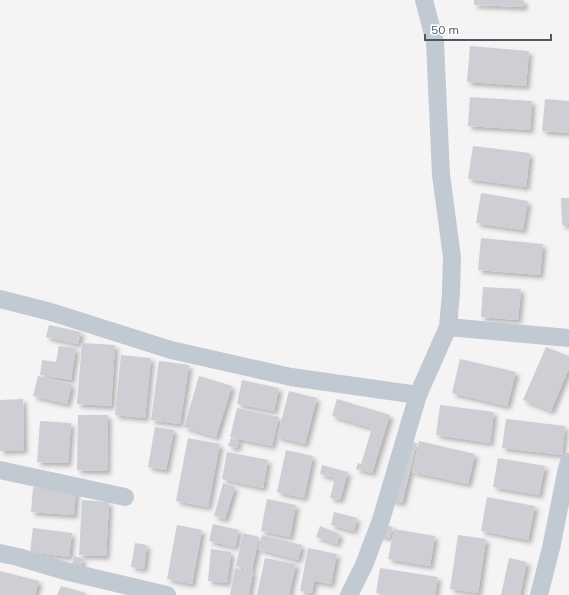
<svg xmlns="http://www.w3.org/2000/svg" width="569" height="595" font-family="Mulish,sans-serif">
  <defs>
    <filter id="shadow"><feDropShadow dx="3.5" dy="3.5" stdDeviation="2" flood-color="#0004"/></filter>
  </defs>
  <rect width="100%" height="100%" fill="#f5f3f3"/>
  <g fill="#cdcfd5" filter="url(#shadow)">
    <polygon points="474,0 524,0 524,7 474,5"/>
    <polygon points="470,46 529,51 526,86 467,82"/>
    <polygon points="470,97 532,101 530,130 468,126"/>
    <polygon points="545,99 569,101 569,133 542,131"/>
    <polygon points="473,146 530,153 526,187 468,179"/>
    <polygon points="481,193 528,201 523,230 476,223"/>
    <polygon points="561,198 569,198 569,225 562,225"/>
    <polygon points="481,238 543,244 540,275 478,270"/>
    <polygon points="483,287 521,289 518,320 481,317"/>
    <polygon points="49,325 81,332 78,344 46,337"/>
    <polygon points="82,343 115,345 111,406 77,404"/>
    <polygon points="59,346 76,348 71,380 40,375 42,360 56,362"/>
    <polygon points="546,347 569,356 569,368 551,411 523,400"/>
    <polygon points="121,355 151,358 145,418 115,415"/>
    <polygon points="460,359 516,372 507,406 452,393"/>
    <polygon points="159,361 189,365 180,424 151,420"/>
    <polygon points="38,376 72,384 67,404 33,396"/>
    <polygon points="199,376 232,386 216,437 184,427"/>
    <polygon points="242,380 279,388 274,411 237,404"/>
    <polygon points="289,391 317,398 305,444 277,437"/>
    <polygon points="23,399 24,450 0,451 0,400"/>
    <polygon points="337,399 390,415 372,473 356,469 358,463 361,464 372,428 332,416"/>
    <polygon points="440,405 494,412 490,443 436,435"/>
    <polygon points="237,408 279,417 272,446 230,437"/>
    <polygon points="78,415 108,415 107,471 77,470"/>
    <polygon points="506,419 565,426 562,455 502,448"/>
    <polygon points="40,421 71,423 68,463 37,462"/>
    <polygon points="155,427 174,430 166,470 148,467"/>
    <polygon points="188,438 220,444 208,507 176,501"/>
    <polygon points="231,438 239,440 237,448 228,446"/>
    <polygon points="404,440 417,443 402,503 390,500"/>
    <polygon points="419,441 475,454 468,484 412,472"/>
    <polygon points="286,450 313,456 304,498 277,492"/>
    <polygon points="227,452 268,460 263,488 222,479"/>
    <polygon points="498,458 545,466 539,495 493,487"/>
    <polygon points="322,465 348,472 340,500 330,498 335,478 320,474"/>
    <polygon points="223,483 235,487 225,519 214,516"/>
    <polygon points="33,487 76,490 74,515 31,512"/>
    <polygon points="487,497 535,506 528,540 481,531"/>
    <polygon points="267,499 296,505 290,537 261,531"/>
    <polygon points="82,500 109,502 106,556 79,555"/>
    <polygon points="334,512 357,518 354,531 331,525"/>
    <polygon points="213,524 239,530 235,547 209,541"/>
    <polygon points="382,524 393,527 390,538 378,535"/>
    <polygon points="177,525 202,530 192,584 167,579"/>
    <polygon points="320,526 340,534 337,544 316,537"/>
    <polygon points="33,528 72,533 69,557 30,552"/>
    <polygon points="394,529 435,536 430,566 388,559"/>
    <polygon points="243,533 259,537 252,570 236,566"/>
    <polygon points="262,535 302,545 298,560 258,549"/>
    <polygon points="458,535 486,539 478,593 450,589"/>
    <polygon points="135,543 147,545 144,569 131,567"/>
    <polygon points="308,548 337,554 331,584 314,581 312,593 300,591"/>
    <polygon points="211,549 231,552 227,583 208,581"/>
    <polygon points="74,556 83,559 81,567 72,564"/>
    <polygon points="265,558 296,564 289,595 257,595"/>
    <polygon points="509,558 527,562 520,595 501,595"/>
    <polygon points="235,568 253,571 249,595 230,595"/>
    <polygon points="380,568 438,577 435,595 388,595 376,593"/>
    <polygon points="0,571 39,581 35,595 0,595"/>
    <polygon points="61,586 86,593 85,595 57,595"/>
  </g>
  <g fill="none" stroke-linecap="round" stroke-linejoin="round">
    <g stroke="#c1cad2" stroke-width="18">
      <polyline points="0,299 51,312 171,350 291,377 418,395"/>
      <polyline points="448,327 569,338"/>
      <polyline points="0,470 125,497"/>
      <polyline points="0,553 18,557 69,572 167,595"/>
      <polyline points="349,595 364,565 381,520 418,395 448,327 451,293 452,257 441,175 435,42 424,0"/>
      <polyline points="539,595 551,548 567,468 569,462"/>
    </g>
  </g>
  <path d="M425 34v6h126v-6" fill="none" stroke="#4a5661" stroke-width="2"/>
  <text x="431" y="34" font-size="12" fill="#4a5661" stroke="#ffffff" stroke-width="3" paint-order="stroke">50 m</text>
</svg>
